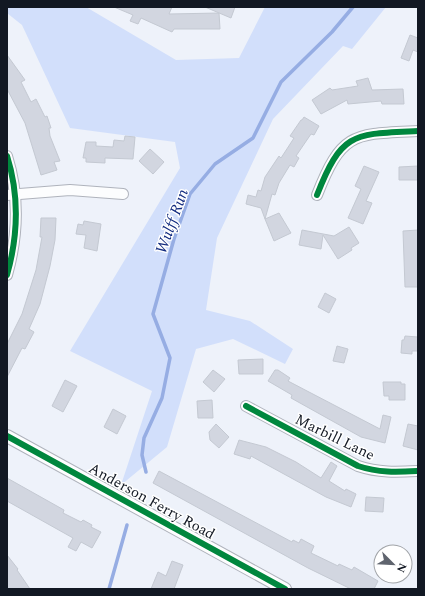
<svg xmlns="http://www.w3.org/2000/svg" width="425" height="596" font-family="Spectral,serif">
  <rect width="100%" height="100%" fill="#eef2fa"/>
  <polygon fill="#d2dffb" points="7,7 86,7 176,60 239,58 265,7 386,7 352,49 343,46 273,119 217,238 206,310 250,321 293,349 285,364 233,339 196,349 167,447 121,485 152,391 70,351 180,168 175,142 70,128 22,25 7,13"/>
  <g fill="none" stroke-linecap="round" stroke-linejoin="round">
    <g stroke="#96ade3" stroke-width="3.5">
      <polyline points="146,472 142,455 144,438 162,398 170,358 153,314 174,239 190,194 215,164 253,138 281,82 332,32 353,7"/>
      <polyline points="109,589 127,525"/>
    </g>
  </g>
  <g fill="#d2d6e0" stroke="#c4c9d2">
    <polygon points="114,7 172,7 169,14 219,13 220,29 174,29 172,32 141,18 138,24 130,21 133,15"/>
    <polygon points="205,7 235,7 231,18"/>
    <polygon points="410,35 418,38 418,52 413,50 409,61 401,58"/>
    <polygon points="7,55 25,80 21,82 31,102 36,99 45,117 47,116 51,128 49,128 50,136 60,161 54,162 57,170 41,175 25,123 7,89"/>
    <polygon points="368,78 372,90 403,89 404,104 382,104 381,101 348,104 347,100 321,114 312,100 330,88 332,90 358,86 356,81"/>
    <polygon points="304,117 319,126 314,135 311,134 296,156 299,158 294,167 290,165 279,183 275,195 272,194 265,219 261,208 246,204 248,195 256,197 258,190 261,191 265,177 279,156 281,158 294,138 290,136 301,120 302,120"/>
    <polygon points="125,136 135,137 133,159 105,158 105,163 86,162 86,158 83,158 86,142 96,142 96,146 113,147 114,140 124,141"/>
    <polygon points="150,149 164,162 153,174 139,161"/>
    <polygon points="364,166 379,172 366,201 372,203 363,224 348,218 361,189 355,186"/>
    <polygon points="418,166 418,180 399,180 399,167"/>
    <polygon points="279,213 291,233 274,241 265,219"/>
    <polygon points="41,218 56,218 55,240 50,266 40,304 29,329 34,332 25,349 22,348 7,377 7,344 22,314 36,270 42,237 40,237"/>
    <polygon points="84,221 101,224 97,251 84,248 86,235 76,234 78,224 83,225"/>
    <polygon points="349,227 359,243 351,248 352,250 338,259 323,235 321,249 299,245 302,230 334,236"/>
    <polygon points="418,230 418,287 405,287 403,231"/>
    <polygon points="325,293 336,299 329,313 318,307"/>
    <polygon points="405,336 418,337 418,351 412,351 412,354 401,353 402,340 404,340"/>
    <polygon points="337,346 348,349 344,363 333,361"/>
    <polygon points="263,359 263,374 239,374 238,360"/>
    <polygon points="213,370 225,379 214,392 203,382"/>
    <polygon points="275,370 278,370 290,378 288,381 309,392 380,429 383,415 391,417 385,443 361,437 291,398 292,395 268,381"/>
    <polygon points="65,380 77,386 63,412 52,406"/>
    <polygon points="383,382 401,382 401,384 405,384 405,400 389,400 389,396 384,396"/>
    <polygon points="212,400 213,418 198,418 197,401"/>
    <polygon points="113,409 126,416 117,434 104,427"/>
    <polygon points="216,424 229,437 219,448 210,440 209,432"/>
    <polygon points="408,424 418,426 418,450 403,446"/>
    <polygon points="239,440 266,447 296,462 321,478 331,462 337,466 329,481 345,491 346,489 356,494 351,507 326,497 251,456 250,459 234,454"/>
    <polygon points="159,471 292,542 293,540 299,543 301,539 314,546 311,553 338,566 339,564 352,570 354,567 378,581 374,589 351,589 308,568 153,483"/>
    <polygon points="7,478 64,510 63,513 81,522 83,520 92,525 91,527 101,532 92,548 81,542 76,551 68,547 73,538 7,501"/>
    <polygon points="366,497 384,498 383,512 365,511"/>
    <polygon points="7,555 18,569 17,570 30,589 7,589"/>
    <polygon points="172,561 183,565 174,589 151,589 158,572 166,576"/>
  </g>
  <g fill="none" stroke-linecap="round" stroke-linejoin="round">
    <g stroke="#afb3bc" stroke-width="12">
      <g id="minor">
        <path d="M7 156C19 194 18 236 7 275"/>
        <polyline points="7,195 70,190 123,194"/>
        <path d="M317 195C342 131 354 134 418 131"/>
        <path d="M246 406 358 466C379 473 397 472 418 471"/>
      </g>
    </g>
    <g stroke="#afb3bc" stroke-width="14">
      <polyline id="tertiary" points="7,436 285,589"/>
    </g>
    <use href="#minor" stroke="#fcfdfe" stroke-width="10"/>
    <use href="#tertiary" stroke="#fcfdfe" stroke-width="12"/>
    <g stroke="#fff" stroke-width="8">
      <g id="cycleway">
        <path d="M7 156C19 194 18 236 7 275"/>
        <path d="M317 195C342 131 354 134 418 131"/>
        <path d="M246 406 358 466C379 473 397 472 418 471"/>
        <polyline points="7,436 285,589"/>
      </g>
    </g>
    <use href="#cycleway" stroke="#00873e" stroke-width="6"/>
  </g>
  <g text-anchor="middle" stroke-width="3" stroke-linejoin="round" paint-order="stroke">
    <g font-size="15" fill="#121823" stroke="#fff">
      <text transform="translate(335 437) rotate(26)" y="5">Marbill Lane</text>
      <text transform="translate(152 501) rotate(29)" y="5">Anderson Ferry Road</text>
    </g>
    <g font-size="16" font-style="italic" fill="#122b7f" stroke="#fff">
      <text transform="translate(171 221) rotate(-70)" y="6">Wulff Run</text>
    </g>
  </g>
  <rect width="425" height="596" fill="none" stroke="#121823" stroke-width="16"/>
  <g transform="translate(393 564) rotate(114)"><circle r="19" fill="#ffffff" stroke="#a0a3a7"/>
  <path d="M0-3L7 15L0 10L-7 15Z" fill="#5f646e"/>
  <text y="-6" font-size="11" font-weight="bold" text-anchor="middle" fill="#121823">N</text>
  </g>
</svg>
